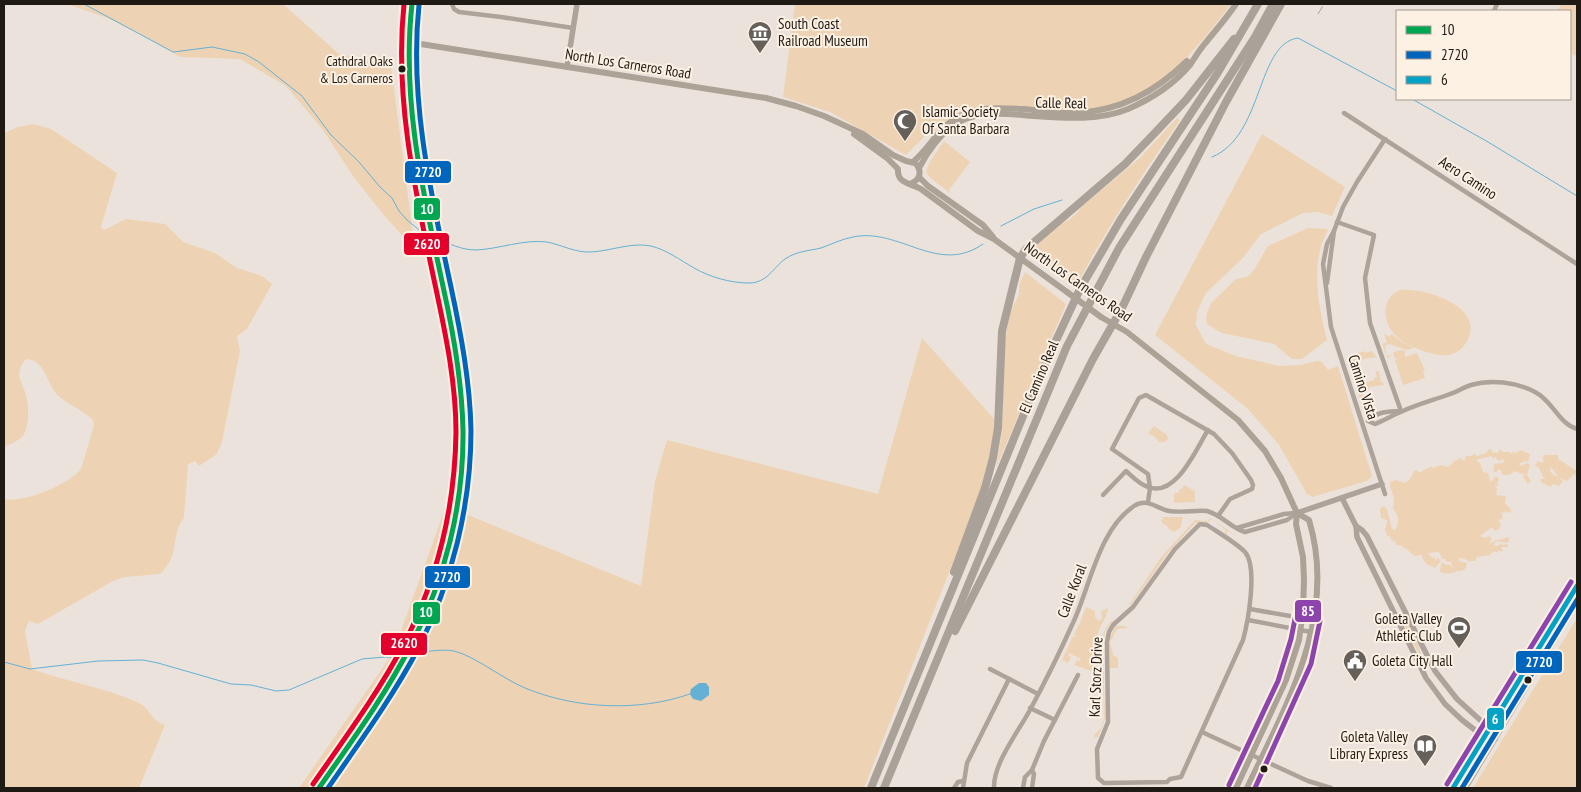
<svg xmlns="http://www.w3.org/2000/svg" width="1581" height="792" font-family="'PT Sans Narrow',sans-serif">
  <rect width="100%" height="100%" fill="#ebe3db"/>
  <g fill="#eed2b4">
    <polygon points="67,4 283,4 339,54 391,66 415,250 382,213 353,176 323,130 286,86 240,59 180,57 139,33 107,18"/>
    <path d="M795 4H1231C1205 38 1176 76 1137 96 1100 115 1057 109 1017 107 1002 106 987 104 972 108 957 112 944 121 934 132L930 131 906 155 830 112 783 97Z"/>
    <polygon points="1561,4 1577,4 1577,56 1570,53 1570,11 1558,11"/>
    <path d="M1177 118 1180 120C1143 174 1106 228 1076 287L1032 255 1038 244 1062 223 1069 220 1076 214 1081 207 1140 158Z"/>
    <path d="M34 124 51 129 117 173 101 227 104 230 126 219 165 224 183 242 215 253 237 268 262 276 272 284 247 329 237 336 240 351 222 442 217 454 199 466 195 461 188 464 184 518C170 535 181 555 160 574L125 577 113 581 38 624 29 621 25 631 32 669C67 682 105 687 139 703 150 708 150 720 165 725L139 788H4V499C24 503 68 485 81 469L94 425 93 420C83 410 61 401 55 392 46 380 45 363 29 359L25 360C12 378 25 383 27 400 29 410 29 431 21 438 16 442 9 445 4 447V133L18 127Z"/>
    <polygon points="1262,134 1345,187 1332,216 1318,212 1303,213 1261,234 1243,258 1206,293 1197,312 1196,325 1206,344 1236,356 1279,366 1301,365 1317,361 1322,362 1328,370 1338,366 1372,476 1367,481 1312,497 1307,494 1279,445 1248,409 1155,335"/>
    <path d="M944 141 970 162 949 190 950 192 949 193C942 185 931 181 926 172L929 163Z"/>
    <path d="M1308 228 1328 229C1326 236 1321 243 1320 251 1313 280 1320 312 1327 340L1302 359H1292L1274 344 1222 333 1208 325 1206 320 1207 313 1211 303 1236 279 1247 277 1254 270 1268 246Z"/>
    <polygon points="1025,272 1066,304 996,468 1002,433 1004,354 1007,329 1010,313 1019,294 1019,285"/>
    <path d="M1400 290C1425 287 1489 308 1466 343 1462 349 1456 354 1448 355 1433 357 1404 345 1395 335 1382 322 1381 297 1400 290Z"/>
    <polygon points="1384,334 1389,336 1392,334 1399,340 1414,348 1407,350 1389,344 1385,346 1386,355 1392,356 1387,358 1382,344 1387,342"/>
    <polygon points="922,338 995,420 992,450 982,489 864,788 299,788 393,653 446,506 641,586 655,481 667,440 878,494"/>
    <polygon points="1402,350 1405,351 1405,357 1417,353 1425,370 1423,372 1425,378 1403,385 1395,360 1404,356 1396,359 1393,355 1394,352"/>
    <path d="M1364 351 1365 353 1372 351 1377 358C1370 357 1353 359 1355 372 1355 376 1358 380 1359 384L1374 380V378L1377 377 1375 372 1379 371 1381 382H1383L1384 385 1370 387 1363 392 1361 388 1366 404 1370 412H1364L1347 357Z"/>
    <polygon points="1154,426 1167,435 1168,439 1165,442 1159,442 1154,436 1148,433"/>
    <path d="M1489 449 1492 450V452L1498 453 1500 449 1503 452H1509L1512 454 1513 452 1516 453 1520 450 1530 454 1528 462 1526 461 1520 463 1521 466 1527 463 1530 465 1527 475 1531 481 1528 484 1523 477 1525 475 1514 471 1510 475H1503L1500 469 1494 473 1493 468 1495 467 1493 466 1495 464 1503 463 1504 460 1502 459 1500 461 1497 460 1496 457 1492 458 1491 456 1476 460 1480 463 1483 472 1488 473 1490 481H1492L1496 476 1499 479 1497 483 1499 486 1495 485 1497 489 1496 495 1506 496 1505 503 1512 511 1508 513 1506 511 1504 513 1501 512 1503 517 1500 520 1497 519 1501 524 1499 530H1494L1492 527 1480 536 1485 538 1489 536 1492 539 1489 544C1496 540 1501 539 1509 537V541L1506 543 1497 541 1493 545 1498 546 1501 543 1502 545 1508 544V547H1501L1503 551 1501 552 1499 550 1497 553 1494 551 1490 555 1477 557 1475 561H1471L1470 562 1465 559 1459 558 1458 561 1467 563 1466 568 1462 571H1457C1451 574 1446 574 1440 572L1441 564 1443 562 1444 564 1450 565 1453 569 1451 562H1446L1445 559H1442L1439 552 1428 553 1433 559 1434 556 1436 562 1437 557 1441 561 1435 568C1429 565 1423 564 1422 555L1414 556 1406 548 1404 549 1403 546 1396 545V542L1390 539 1391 537 1387 536 1386 531 1384 529 1386 528 1387 520 1381 518 1380 509 1384 506 1387 509 1392 529 1395 530C1400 523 1399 515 1393 509L1394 498 1390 487V482L1396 480 1405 483 1410 479 1414 471 1416 470 1421 473 1422 471 1432 466 1433 469 1435 467 1442 465 1448 467 1451 465 1453 462 1460 458 1464 461 1466 456H1471L1474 454 1477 456 1486 453Z"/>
    <polygon points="1545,455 1558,455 1558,459 1577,471 1577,476 1574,474 1567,481 1559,478 1551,467 1550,471 1553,475 1555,475 1563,481 1559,486 1553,484 1550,487 1541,482 1541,479 1546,478 1543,477 1539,468 1535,466 1538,461 1542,463 1544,460 1542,458"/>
    <polygon points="1184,485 1195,491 1195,502 1174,503 1174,493 1179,493 1179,490 1182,489"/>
    <path d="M1163 517H1183C1179 528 1185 525 1174 532L1170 530 1171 526 1169 529H1167L1168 527 1161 522Z"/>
    <path d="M1210 518 1240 538 1228 531 1226 534 1224 533 1226 530 1211 519 1208 523 1201 521 1195 523 1168 553 1132 603 1114 619 1105 632 1103 644 1105 719 1098 737 1095 738 1094 735 1101 728 1104 719 1102 640C1106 620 1117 619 1129 605L1162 556 1195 520 1208 521Z"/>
    <path d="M1086 607 1095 611V617L1098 621 1102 619 1101 611 1108 608C1107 619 1099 625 1097 637 1096 649 1098 662 1097 673L1074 665 1077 660 1080 661 1081 659 1069 653 1068 655 1071 657 1068 663 1062 660 1073 636 1076 637 1074 634 1079 624 1082 625 1080 623Z"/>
    <polygon points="1401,614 1403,614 1420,649 1422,660 1405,627"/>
    <polygon points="1577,618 1577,788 1473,788"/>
    <polygon points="1115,626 1125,626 1128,628 1117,629 1112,639 1110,640 1113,655 1118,658 1118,668 1110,668 1110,638"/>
  </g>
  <polygon fill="#64b1d5" points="699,683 706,683 709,687 709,695 701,701 693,699 690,694 691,689"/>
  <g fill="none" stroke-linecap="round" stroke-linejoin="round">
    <g stroke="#64b1d5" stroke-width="1">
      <polyline points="84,4 173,52 212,47 245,54 259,62 302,96 331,135 359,162 380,187 392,198 399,211 407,220 418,229 430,236"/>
      <polyline points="1412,99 1488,142 1577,196"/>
      <path d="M1212 157C1264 136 1256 44 1298 38L1397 91"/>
      <polyline points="1001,226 1034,209 1062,200"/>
      <path d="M436 238C449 244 462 250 476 250 499 249 524 239 547 242 562 245 576 253 591 252 611 251 631 242 651 246 667 250 680 260 694 268 710 277 730 283 749 283 767 283 773 268 785 259 797 251 808 251 821 248 832 244 842 239 853 237 899 227 938 276 983 244"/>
      <path d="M419 653C430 651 442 649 454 651 475 656 503 679 525 688 576 709 638 712 690 694"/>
      <polyline points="4,662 30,669 98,661 143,660 158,663 231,684 251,685 276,691 289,690 362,659 385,657 400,658"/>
    </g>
    <g stroke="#ada39a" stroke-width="4.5">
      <polyline points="452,4 454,9 459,12 501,17 573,28"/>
      <polyline points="1494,11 1497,4"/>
      <polyline points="1344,113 1577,264"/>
      <polyline points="1385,139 1357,182 1343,207 1334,231 1327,244 1323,264 1331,327 1385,494"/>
      <polyline points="1337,222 1374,235 1365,278 1370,323 1401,411"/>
      <polyline points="1327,283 1334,231"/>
      <path d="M1401 411C1389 412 1376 411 1368 421L1375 424C1385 420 1393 415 1403 411 1418 404 1434 400 1450 394 1457 392 1464 387 1471 385 1491 379 1516 382 1535 392 1553 401 1558 423 1577 429"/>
      <path d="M1103 495 1126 471C1133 477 1139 484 1148 487 1176 498 1196 449 1208 430"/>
      <polyline points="1148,502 1150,488 1148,474 1112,449 1139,398 1146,395 1214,434 1232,453 1251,480 1253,485 1252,489 1230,499 1218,516"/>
      <path d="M1200 524 1207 525C1219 533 1235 542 1245 552 1258 567 1248 622 1243 640L1181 777 1170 779 1167 782 1104 783 1098 778 1097 749 1108 722 1107 642 1109 632 1113 625 1133 607 1175 549Z"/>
      <polyline points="1237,528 1284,514 1295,513"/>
      <polyline points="1250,609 1313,620"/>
      <polyline points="1248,620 1311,632"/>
      <polyline points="990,669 1038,694"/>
      <polyline points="1030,708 1055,720"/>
      <polyline points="1202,732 1308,781 1331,788"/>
      <polyline points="1032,770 1044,741 1078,675"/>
      <polyline points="954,788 958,782 963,781"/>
      <polyline points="963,788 967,763 1009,679"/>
      <path d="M994 788C993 764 1018 732 1030 710 1045 682 1059 654 1072 625 1090 588 1098 530 1134 506 1147 497 1157 509 1169 511 1182 513 1195 510 1207 511 1222 515 1231 528 1245 532L1287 520 1297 513"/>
      <polyline points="1023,788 1025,777 1032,770 1034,774 1032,788"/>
    </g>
    <g stroke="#ada39a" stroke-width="5.5">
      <polyline points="567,67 577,4"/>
      <polyline points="1342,498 1356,526 1357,537 1426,678 1445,704 1462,720 1484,737 1495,739"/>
      <polyline points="1297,513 1382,484"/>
      <polyline points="1356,526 1362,530 1367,536 1435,671 1457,699 1490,729 1495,739"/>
    </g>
    <g stroke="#aca296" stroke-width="6">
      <path d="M408 42 766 98 796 106 824 116 863 134 893 155 906 161 915 163C922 170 921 179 912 183"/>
      <path d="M854 134 887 158 898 169C897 184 911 183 921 189L978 231 994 239 1067 292"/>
      <path d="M913 162C932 146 938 126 962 115 981 106 1002 108 1023 109 1040 110 1058 114 1076 113 1121 111 1156 91 1187 61"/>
      <path d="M919 168C927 153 938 137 952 126 976 109 1006 114 1034 116 1064 118 1099 121 1128 109 1151 99 1174 84 1190 65 1194 59 1198 52 1203 46 1214 32 1226 19 1236 4"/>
      <polyline points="919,177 928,186 983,225 993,237"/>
      <polyline points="1101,317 1127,332 1238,420 1265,451 1281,478 1297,513 1296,524 1303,557 1304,580 1303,610 1299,640 1286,680 1236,788"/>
      <path d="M319 788C344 752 370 716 393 678 445 593 471 492 461 393 456 338 442 284 431 230 417 154 400 81 412 4"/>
      <path d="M1247 788C1287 704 1338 616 1309 520L1297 513"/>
      <polyline points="1453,788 1577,586"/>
      <polyline points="1465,788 1577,602"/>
    </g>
    <g stroke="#aaa299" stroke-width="8">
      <polyline points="954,572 985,488 993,458 998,428 1002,331 1020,258 1026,249 1125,164 1150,138 1186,100 1234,39"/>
      <polyline points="955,631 1093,359 1122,308 1146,257 1226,102 1281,4"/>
      <polyline points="871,788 1039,377 1080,289 1121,219 1217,74 1258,4"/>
      <polyline points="884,788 1067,346 1119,248 1255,37 1273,4"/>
    </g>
    <polyline stroke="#aca49c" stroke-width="1" stroke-dasharray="9 9" stroke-linecap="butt" points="1318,14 1324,4"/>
    <polyline stroke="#aca296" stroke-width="6" points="1067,292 1101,317"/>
    <g stroke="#fdf1e4" stroke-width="9">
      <path id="bus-1" d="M319 788C351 742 385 696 411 645 445 580 464 504 463 430 462 383 454 336 444 291 424 196 401 102 412 4"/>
    </g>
    <g stroke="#fdf1e4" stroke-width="9">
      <g id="bus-2">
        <path d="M328 788C359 743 392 698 418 649 452 582 471 506 471 430 470 382 461 334 451 287 431 194 409 100 419 5"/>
        <polyline points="1462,788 1577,600"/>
      </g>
    </g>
    <g stroke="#fdf1e4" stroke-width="9">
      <polyline id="bus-3" points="1453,788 1577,586"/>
    </g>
    <g stroke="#fdf1e4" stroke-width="9">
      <g id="bus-4">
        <polyline points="1447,784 1571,582"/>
        <path d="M1229 785 1278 681 1291 639 1296 614 1302 611C1310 611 1319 612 1320 621L1311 664 1255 788"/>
      </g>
    </g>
    <g stroke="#fdf1e4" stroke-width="9">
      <path id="bus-5" d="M313 784C345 738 379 692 405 642 438 577 455 505 456 432 456 384 446 336 436 289 416 195 394 100 404 4"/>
    </g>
    <use href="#bus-1" stroke="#00a651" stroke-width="5"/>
    <use href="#bus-2" stroke="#0065bd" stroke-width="5"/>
    <use href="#bus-3" stroke="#02a2c5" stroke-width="5"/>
    <use href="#bus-4" stroke="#8e44ad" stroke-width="5"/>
    <use href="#bus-5" stroke="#e4002b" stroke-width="5"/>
  </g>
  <defs>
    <g id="museum-pin" transform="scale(1.25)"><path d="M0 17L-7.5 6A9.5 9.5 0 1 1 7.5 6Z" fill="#66605a" stroke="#fdf1e4"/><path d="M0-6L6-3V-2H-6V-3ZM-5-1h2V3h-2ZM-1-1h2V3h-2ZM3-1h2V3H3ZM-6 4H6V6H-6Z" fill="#fff"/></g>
    <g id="mosque-pin" transform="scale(1.25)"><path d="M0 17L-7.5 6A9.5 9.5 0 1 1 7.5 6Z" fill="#66605a" stroke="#fdf1e4"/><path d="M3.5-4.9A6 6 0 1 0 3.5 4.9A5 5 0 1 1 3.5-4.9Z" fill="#fff"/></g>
    <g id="stadium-pin" transform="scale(1.25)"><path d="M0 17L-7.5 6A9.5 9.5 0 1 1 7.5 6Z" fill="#66605a" stroke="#fdf1e4"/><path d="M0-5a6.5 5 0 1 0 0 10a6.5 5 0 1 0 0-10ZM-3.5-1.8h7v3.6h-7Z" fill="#fff"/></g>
    <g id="civic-pin" transform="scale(1.25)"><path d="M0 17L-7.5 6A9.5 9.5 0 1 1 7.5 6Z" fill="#66605a" stroke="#fdf1e4"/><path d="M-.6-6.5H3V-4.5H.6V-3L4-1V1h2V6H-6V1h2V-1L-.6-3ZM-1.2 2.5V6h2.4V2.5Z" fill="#fff"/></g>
    <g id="library-pin" transform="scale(1.25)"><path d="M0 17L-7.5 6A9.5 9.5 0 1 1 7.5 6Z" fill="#66605a" stroke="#fdf1e4"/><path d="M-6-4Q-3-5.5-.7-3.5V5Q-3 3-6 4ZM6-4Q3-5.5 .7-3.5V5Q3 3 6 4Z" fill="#fff"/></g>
  </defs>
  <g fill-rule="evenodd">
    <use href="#museum-pin" x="760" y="33"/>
    <use href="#mosque-pin" x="905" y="121"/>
    <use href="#stadium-pin" x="1459" y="628"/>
    <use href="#civic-pin" x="1355" y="661"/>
    <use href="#library-pin" x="1425" y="746"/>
  </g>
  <g fill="#1f1a14" stroke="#fdf1e4" stroke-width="2">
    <circle cx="402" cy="69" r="4.5"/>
    <circle cx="1528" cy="680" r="4.5"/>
    <circle cx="1264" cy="769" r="4.5"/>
  </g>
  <g text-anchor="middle" stroke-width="4" stroke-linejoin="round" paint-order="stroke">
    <g font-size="14" fill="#1f1a14" stroke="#fdf1e4" text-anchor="end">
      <text x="393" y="66">Cathdral Oaks<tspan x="393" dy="17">&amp; Los Carneros</tspan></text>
    </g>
    <g font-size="15" fill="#1f1a14" stroke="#fdf1e4" text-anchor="start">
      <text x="778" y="29">South Coast<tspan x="778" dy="17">Railroad Museum</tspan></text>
      <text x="922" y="117">Islamic Society<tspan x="922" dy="17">Of Santa Barbara</tspan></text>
      <text x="1442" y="624" text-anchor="end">Goleta Valley<tspan x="1442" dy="17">Athletic Club</tspan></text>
      <text x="1372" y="666">Goleta City Hall</text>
      <text x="1408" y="742" text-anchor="end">Goleta Valley<tspan x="1408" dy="17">Library Express</tspan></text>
    </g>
    <g font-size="15" fill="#1f1a14" stroke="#fdf1e4">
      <text transform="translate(628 64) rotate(9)" y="5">North Los Carneros Road</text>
      <text transform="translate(1061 103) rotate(1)" y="5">Calle Real</text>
      <text transform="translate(1468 178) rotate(33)" y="5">Aero Camino</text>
      <text transform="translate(1078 282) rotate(35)" y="5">North Los Carneros Road</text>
      <text transform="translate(1039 377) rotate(-67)" y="5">El Camino Real</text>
      <text transform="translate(1363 387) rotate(72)" y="5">Camino Vista</text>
      <text transform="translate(1072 591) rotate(-69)" y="5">Calle Koral</text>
      <text transform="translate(1096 677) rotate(-88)" y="5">Karl Storz Drive</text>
    </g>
  </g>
  <g stroke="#fdf1e4" stroke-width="2">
    <rect x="404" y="160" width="48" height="24" rx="5" fill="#0065bd"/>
    <rect x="413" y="197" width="28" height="24" rx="5" fill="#00a651"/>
    <rect x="403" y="232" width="47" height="24" rx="5" fill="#e4002b"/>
    <rect x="424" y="565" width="47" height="24" rx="5" fill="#0065bd"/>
    <rect x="1294" y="599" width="28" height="24" rx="5" fill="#8e44ad"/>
    <rect x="412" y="601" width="29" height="24" rx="5" fill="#00a651"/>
    <rect x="380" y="632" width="48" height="24" rx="5" fill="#e4002b"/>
    <rect x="1515" y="650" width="48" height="24" rx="5" fill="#0065bd"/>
    <rect x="1486" y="707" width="19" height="24" rx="5" fill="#02a2c5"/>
  </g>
  <g font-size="14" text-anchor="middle" font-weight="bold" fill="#fff">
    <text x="428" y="177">2720</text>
    <text x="427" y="214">10</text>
    <text x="427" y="249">2620</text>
    <text x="447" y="582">2720</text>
    <text x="1308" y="616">85</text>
    <text x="426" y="617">10</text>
    <text x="404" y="648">2620</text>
    <text x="1539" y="667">2720</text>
    <text x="1495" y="724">6</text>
  </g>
  <rect width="1581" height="792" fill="none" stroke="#1f1a14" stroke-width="10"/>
  <rect x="1396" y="10" width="175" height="90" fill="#fdf1e4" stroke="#a49b91"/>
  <rect x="1406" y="26" width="25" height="8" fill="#00a651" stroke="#a49b91"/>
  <text x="1441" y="35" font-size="15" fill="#1f1a14">10</text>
  <rect x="1406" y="51" width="25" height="8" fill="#0065bd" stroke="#a49b91"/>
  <text x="1441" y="60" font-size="15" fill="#1f1a14">2720</text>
  <rect x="1406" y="76" width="25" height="8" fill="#02a2c5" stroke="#a49b91"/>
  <text x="1441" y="85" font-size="15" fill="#1f1a14">6</text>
</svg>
